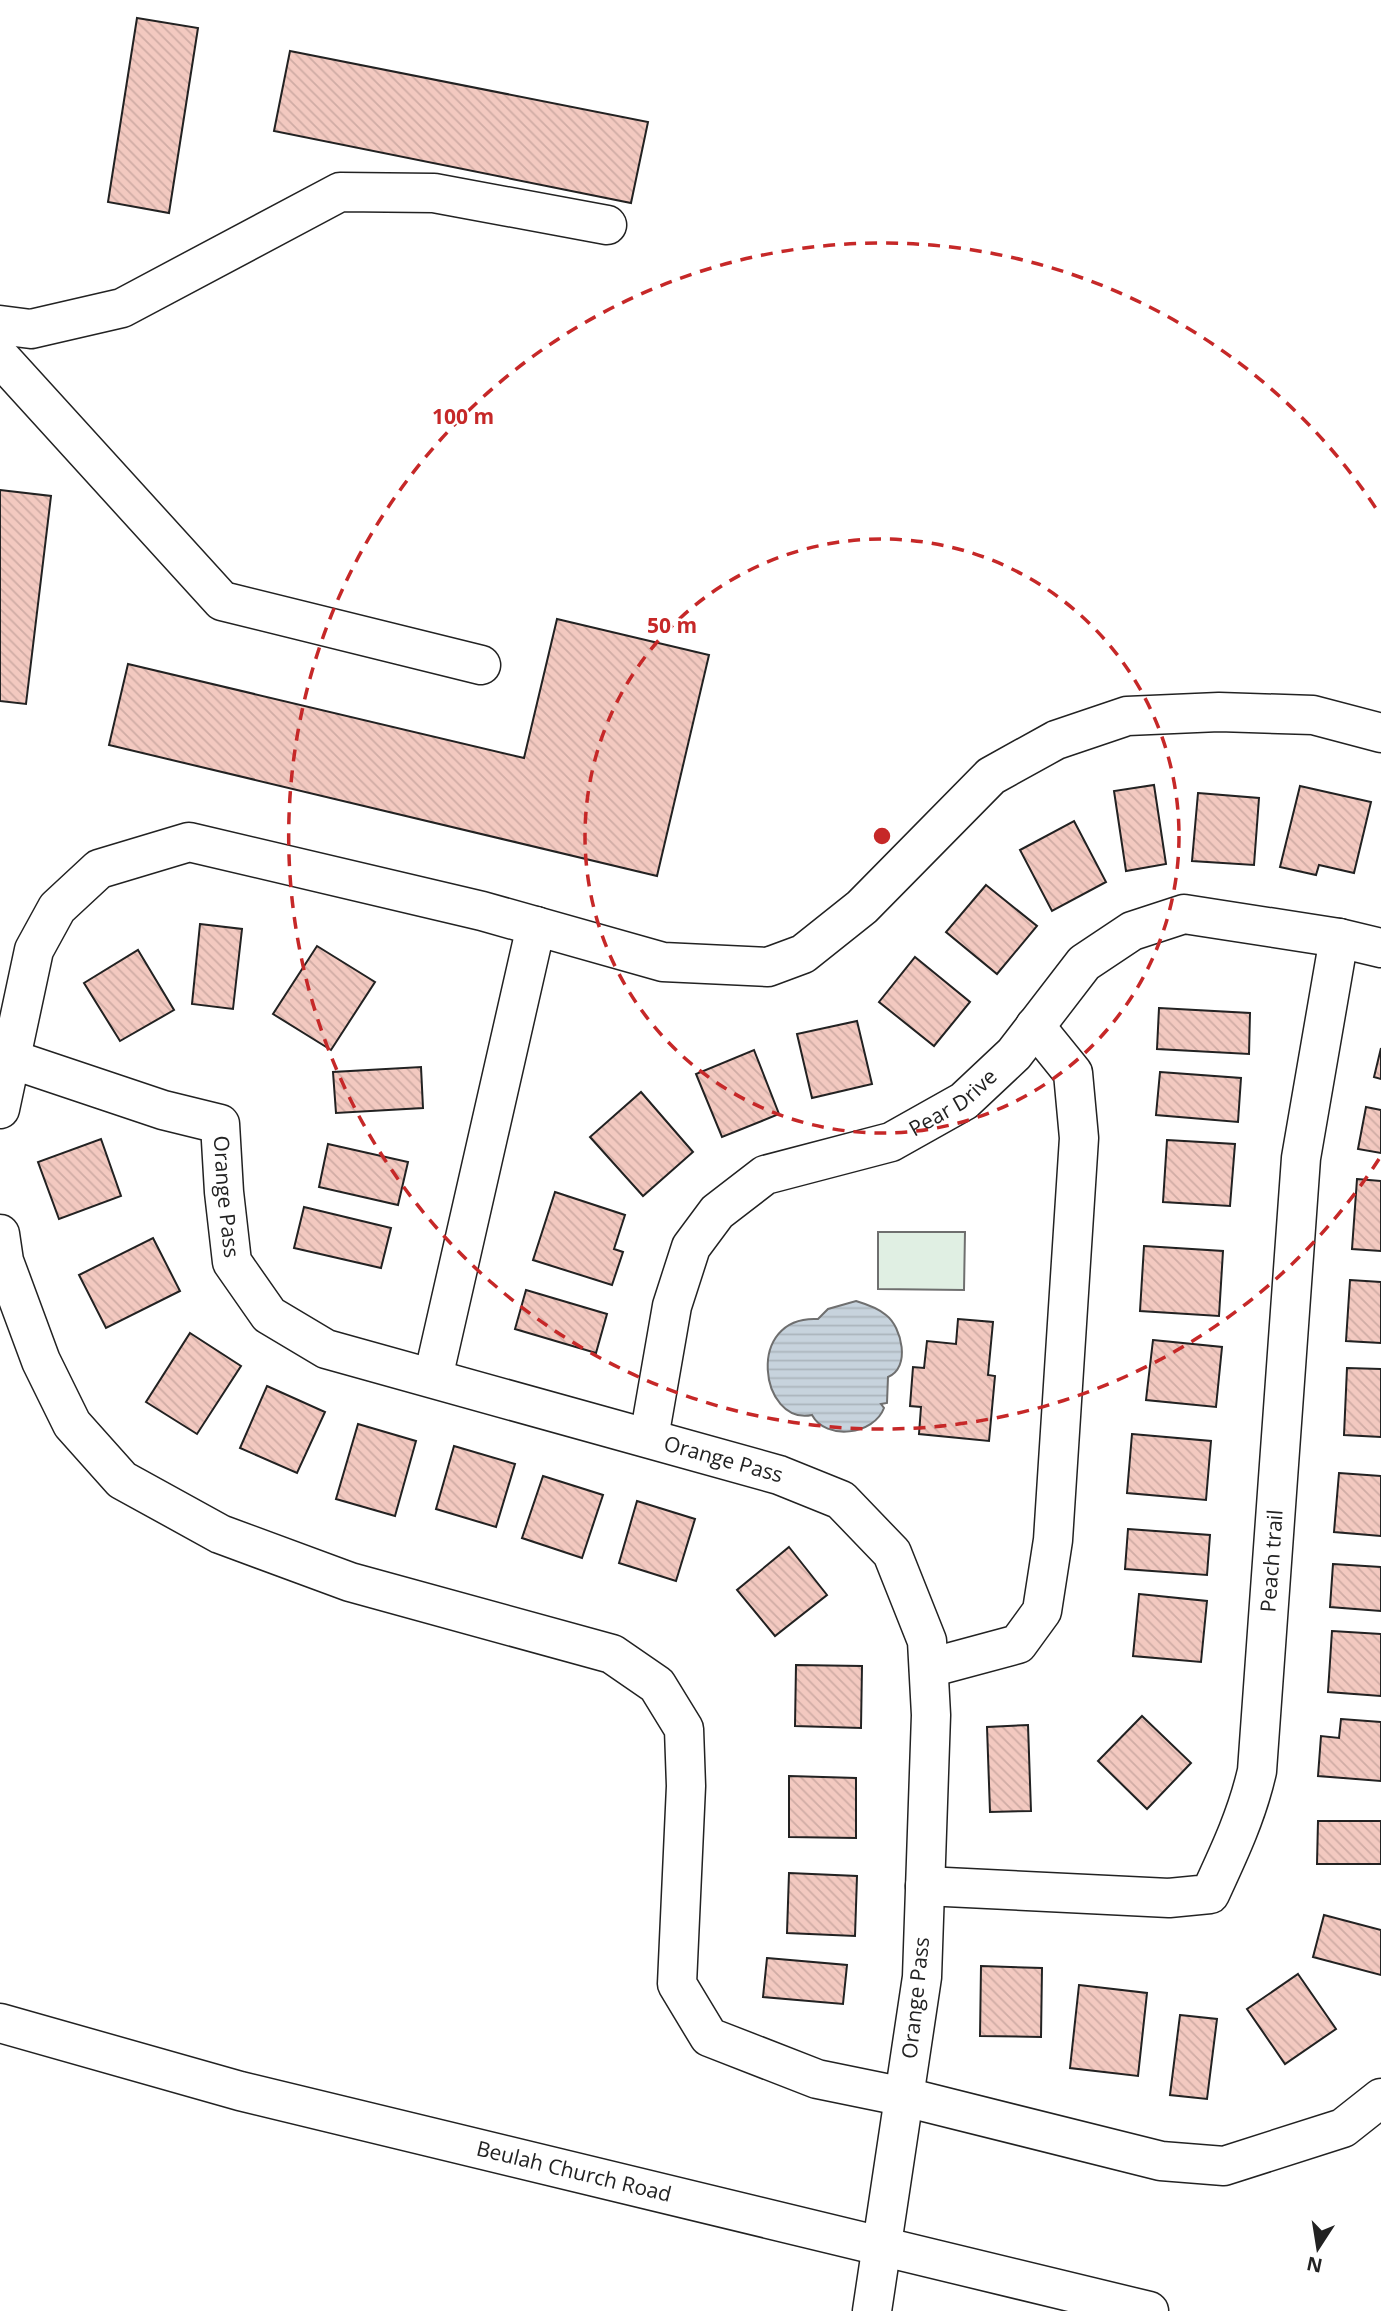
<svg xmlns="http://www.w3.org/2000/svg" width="1381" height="2311" font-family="'Open Sans',sans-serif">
  <defs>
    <pattern id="water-rules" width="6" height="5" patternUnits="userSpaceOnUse" patternTransform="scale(1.75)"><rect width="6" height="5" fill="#c7d3dd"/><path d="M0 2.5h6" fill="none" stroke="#abb5bd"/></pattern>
    <pattern id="building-back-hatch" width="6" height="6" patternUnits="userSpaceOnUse" patternTransform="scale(1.75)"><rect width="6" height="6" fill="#f3c9c0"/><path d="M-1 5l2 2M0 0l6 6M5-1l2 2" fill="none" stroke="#d0aca5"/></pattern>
  </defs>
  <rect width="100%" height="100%" fill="#fff"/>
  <polygon fill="#e0efe3" stroke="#6f6f6f" stroke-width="2" points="878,1232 965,1232 964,1290 878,1289"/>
  <path fill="url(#water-rules)" stroke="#6f6f6f" stroke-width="2" d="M856 1301C866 1304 878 1308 886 1315 902 1327 911 1368 888 1377L887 1403 881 1404 884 1408C874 1435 826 1441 812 1415 760 1426 744 1315 818 1319L828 1309Z"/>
  <g fill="url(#building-back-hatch)" stroke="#222" stroke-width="2">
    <polygon points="137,18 198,28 169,213 108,202"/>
    <polygon points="290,51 648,122 631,203 274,131"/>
    <polygon points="0,490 51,496 26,704 0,701"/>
    <polygon points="557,619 709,655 657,876 109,745 128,664 524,758"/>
    <polygon points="1154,785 1166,864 1126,871 1114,791"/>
    <polygon points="1300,786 1371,802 1354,873 1319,865 1316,875 1280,867"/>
    <polygon points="1198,793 1259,798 1254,865 1192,861"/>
    <polygon points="1074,821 1106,882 1052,911 1020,850"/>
    <polygon points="986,885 1037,926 997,974 946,932"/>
    <polygon points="200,924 242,929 233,1009 192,1004"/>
    <polygon points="317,946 375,982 331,1050 273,1014"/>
    <polygon points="138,950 174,1010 120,1041 84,983"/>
    <polygon points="915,957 970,1002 934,1046 879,1002"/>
    <polygon points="1159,1008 1250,1013 1249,1054 1157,1049"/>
    <polygon points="857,1021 872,1084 812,1098 797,1034"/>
    <polygon points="1381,1048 1381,1079 1374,1077"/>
    <polygon points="754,1050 779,1114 722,1137 696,1074"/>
    <polygon points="421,1067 423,1108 336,1113 333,1072"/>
    <polygon points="1160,1072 1241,1078 1238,1122 1156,1115"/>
    <polygon points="641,1092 693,1152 643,1196 590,1137"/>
    <polygon points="1366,1107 1381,1110 1381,1153 1358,1149"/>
    <polygon points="101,1139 121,1196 59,1219 38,1162"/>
    <polygon points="1167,1140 1235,1144 1230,1206 1163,1202"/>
    <polygon points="328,1144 408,1162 398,1205 319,1187"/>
    <polygon points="1357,1179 1381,1181 1381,1251 1352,1249"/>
    <polygon points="555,1192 625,1215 614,1249 623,1252 612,1285 533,1260"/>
    <polygon points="304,1207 391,1228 381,1268 294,1248"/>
    <polygon points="153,1238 180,1291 106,1328 79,1275"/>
    <polygon points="1144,1246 1223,1251 1219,1316 1140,1311"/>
    <polygon points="1350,1280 1381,1282 1381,1343 1346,1341"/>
    <polygon points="526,1290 607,1314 596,1353 515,1329"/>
    <polygon points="958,1319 993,1322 988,1375 995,1376 989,1441 919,1434 921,1407 910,1406 913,1367 924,1368 927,1341 956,1344"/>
    <polygon points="190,1333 241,1366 197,1434 146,1402"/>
    <polygon points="1153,1340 1222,1347 1216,1407 1146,1400"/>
    <polygon points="1347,1368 1381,1369 1381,1437 1344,1435"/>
    <polygon points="267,1386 325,1412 297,1473 240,1448"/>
    <polygon points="358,1424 416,1441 395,1516 336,1499"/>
    <polygon points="1132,1434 1211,1441 1206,1500 1127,1493"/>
    <polygon points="454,1446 515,1464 496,1527 436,1509"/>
    <polygon points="1339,1473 1381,1476 1381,1536 1334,1532"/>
    <polygon points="543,1476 603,1495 582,1558 522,1538"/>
    <polygon points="637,1501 695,1519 676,1581 619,1563"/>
    <polygon points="1128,1529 1210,1535 1207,1575 1125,1569"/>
    <polygon points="789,1547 827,1595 775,1636 737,1590"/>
    <polygon points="1333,1564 1381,1567 1381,1611 1330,1607"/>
    <polygon points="1139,1594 1207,1601 1201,1662 1133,1656"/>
    <polygon points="1332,1631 1381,1634 1381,1696 1328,1692"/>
    <polygon points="796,1665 862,1666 861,1728 795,1726"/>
    <polygon points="1142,1716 1191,1763 1147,1809 1098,1761"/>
    <polygon points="1341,1719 1381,1722 1381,1781 1318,1776 1321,1736 1339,1738"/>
    <polygon points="1028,1725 1031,1811 990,1812 987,1727"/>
    <polygon points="789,1776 856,1778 856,1838 789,1837"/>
    <polygon points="1318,1821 1381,1821 1381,1864 1317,1864"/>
    <polygon points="789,1873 857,1876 855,1936 787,1933"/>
    <polygon points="1324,1915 1381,1930 1381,1975 1313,1957"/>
    <polygon points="767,1958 847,1965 843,2004 763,1997"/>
    <polygon points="981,1966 1042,1968 1041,2037 980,2036"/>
    <polygon points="1298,1974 1336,2029 1285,2064 1247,2009"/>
    <polygon points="1079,1985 1147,1993 1138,2076 1070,2068"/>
    <polygon points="1180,2015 1217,2019 1207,2099 1170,2095"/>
  </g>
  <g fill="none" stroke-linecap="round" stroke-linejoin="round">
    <g stroke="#222" stroke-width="41">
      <g id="minor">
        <polyline points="0,325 31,329 122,308 340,192 434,193 607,225"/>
        <polyline points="0,357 222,601 481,665"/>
        <path id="s1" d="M11 1059 163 1110 220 1124 224 1192 232 1262 269 1315 326 1349 779 1475 841 1500 892 1553 927 1641 931 1715 922 1977 872 2311"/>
        <polyline points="0,1109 34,950 57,908 99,869 189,842 482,911 663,962 768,967 803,954 862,907 991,776 1056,740 1127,716 1219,712 1313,715 1381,733"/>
        <polyline points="0,1234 4,1261 41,1361 72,1424 122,1480 220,1534 350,1582 612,1654 657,1685 684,1729 686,1786 677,1984 709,2037 817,2079 905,2097 1161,2161 1224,2166 1343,2128 1381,2098"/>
        <polyline points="433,1378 536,926"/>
        <path id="s2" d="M649 1438 672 1306 691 1247 717 1212 765 1175 891 1142 964 1101 1014 1054 1084 963 1132 931 1184 914 1339 938 1381 948"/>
        <polyline points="929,1668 1018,1644 1042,1611 1053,1540 1079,1138 1073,1073 1035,1026"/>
        <path id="s3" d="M925 1886 1169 1898 1210 1894C1229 1853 1247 1815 1257 1771L1301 1158 1339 938"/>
        <path id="s4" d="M0 2023 240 2091 1149 2311"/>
      </g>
    </g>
    <use href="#minor" stroke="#fff" stroke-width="38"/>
  </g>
  <g fill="none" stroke="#c62828" stroke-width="3.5" stroke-dasharray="12 9">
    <circle cx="882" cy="836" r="297"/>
    <path d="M1379 1159A593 593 0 1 1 1379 513"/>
  </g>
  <g text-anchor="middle" stroke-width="5" stroke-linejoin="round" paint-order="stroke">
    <g font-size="21" fill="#222" stroke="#fff">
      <text dy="7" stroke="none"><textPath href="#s2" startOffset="504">Pear Drive</textPath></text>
      <text dy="7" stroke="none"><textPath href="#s1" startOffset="292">Orange Pass</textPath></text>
      <text dy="7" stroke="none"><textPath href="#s1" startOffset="901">Orange Pass</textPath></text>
      <text dy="7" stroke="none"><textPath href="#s3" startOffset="628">Peach trail</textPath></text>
      <text transform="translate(916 1998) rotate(-84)" y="7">Orange Pass</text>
      <text dy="7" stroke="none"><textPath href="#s4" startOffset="593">Beulah Church Road</textPath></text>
    </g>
  </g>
  <circle cx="882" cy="836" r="10" fill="#c62828" stroke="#fff" stroke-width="3.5"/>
  <g font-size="21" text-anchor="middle" font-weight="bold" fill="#c62828" stroke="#fff" stroke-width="5" stroke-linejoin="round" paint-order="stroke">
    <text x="463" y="424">100 m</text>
    <text x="672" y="633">50 m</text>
  </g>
  <g transform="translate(1318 2248) rotate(192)" stroke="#ffffff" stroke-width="5" paint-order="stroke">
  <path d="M0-5L12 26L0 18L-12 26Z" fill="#222222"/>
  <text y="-10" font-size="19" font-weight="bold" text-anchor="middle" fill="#222222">N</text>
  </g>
</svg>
